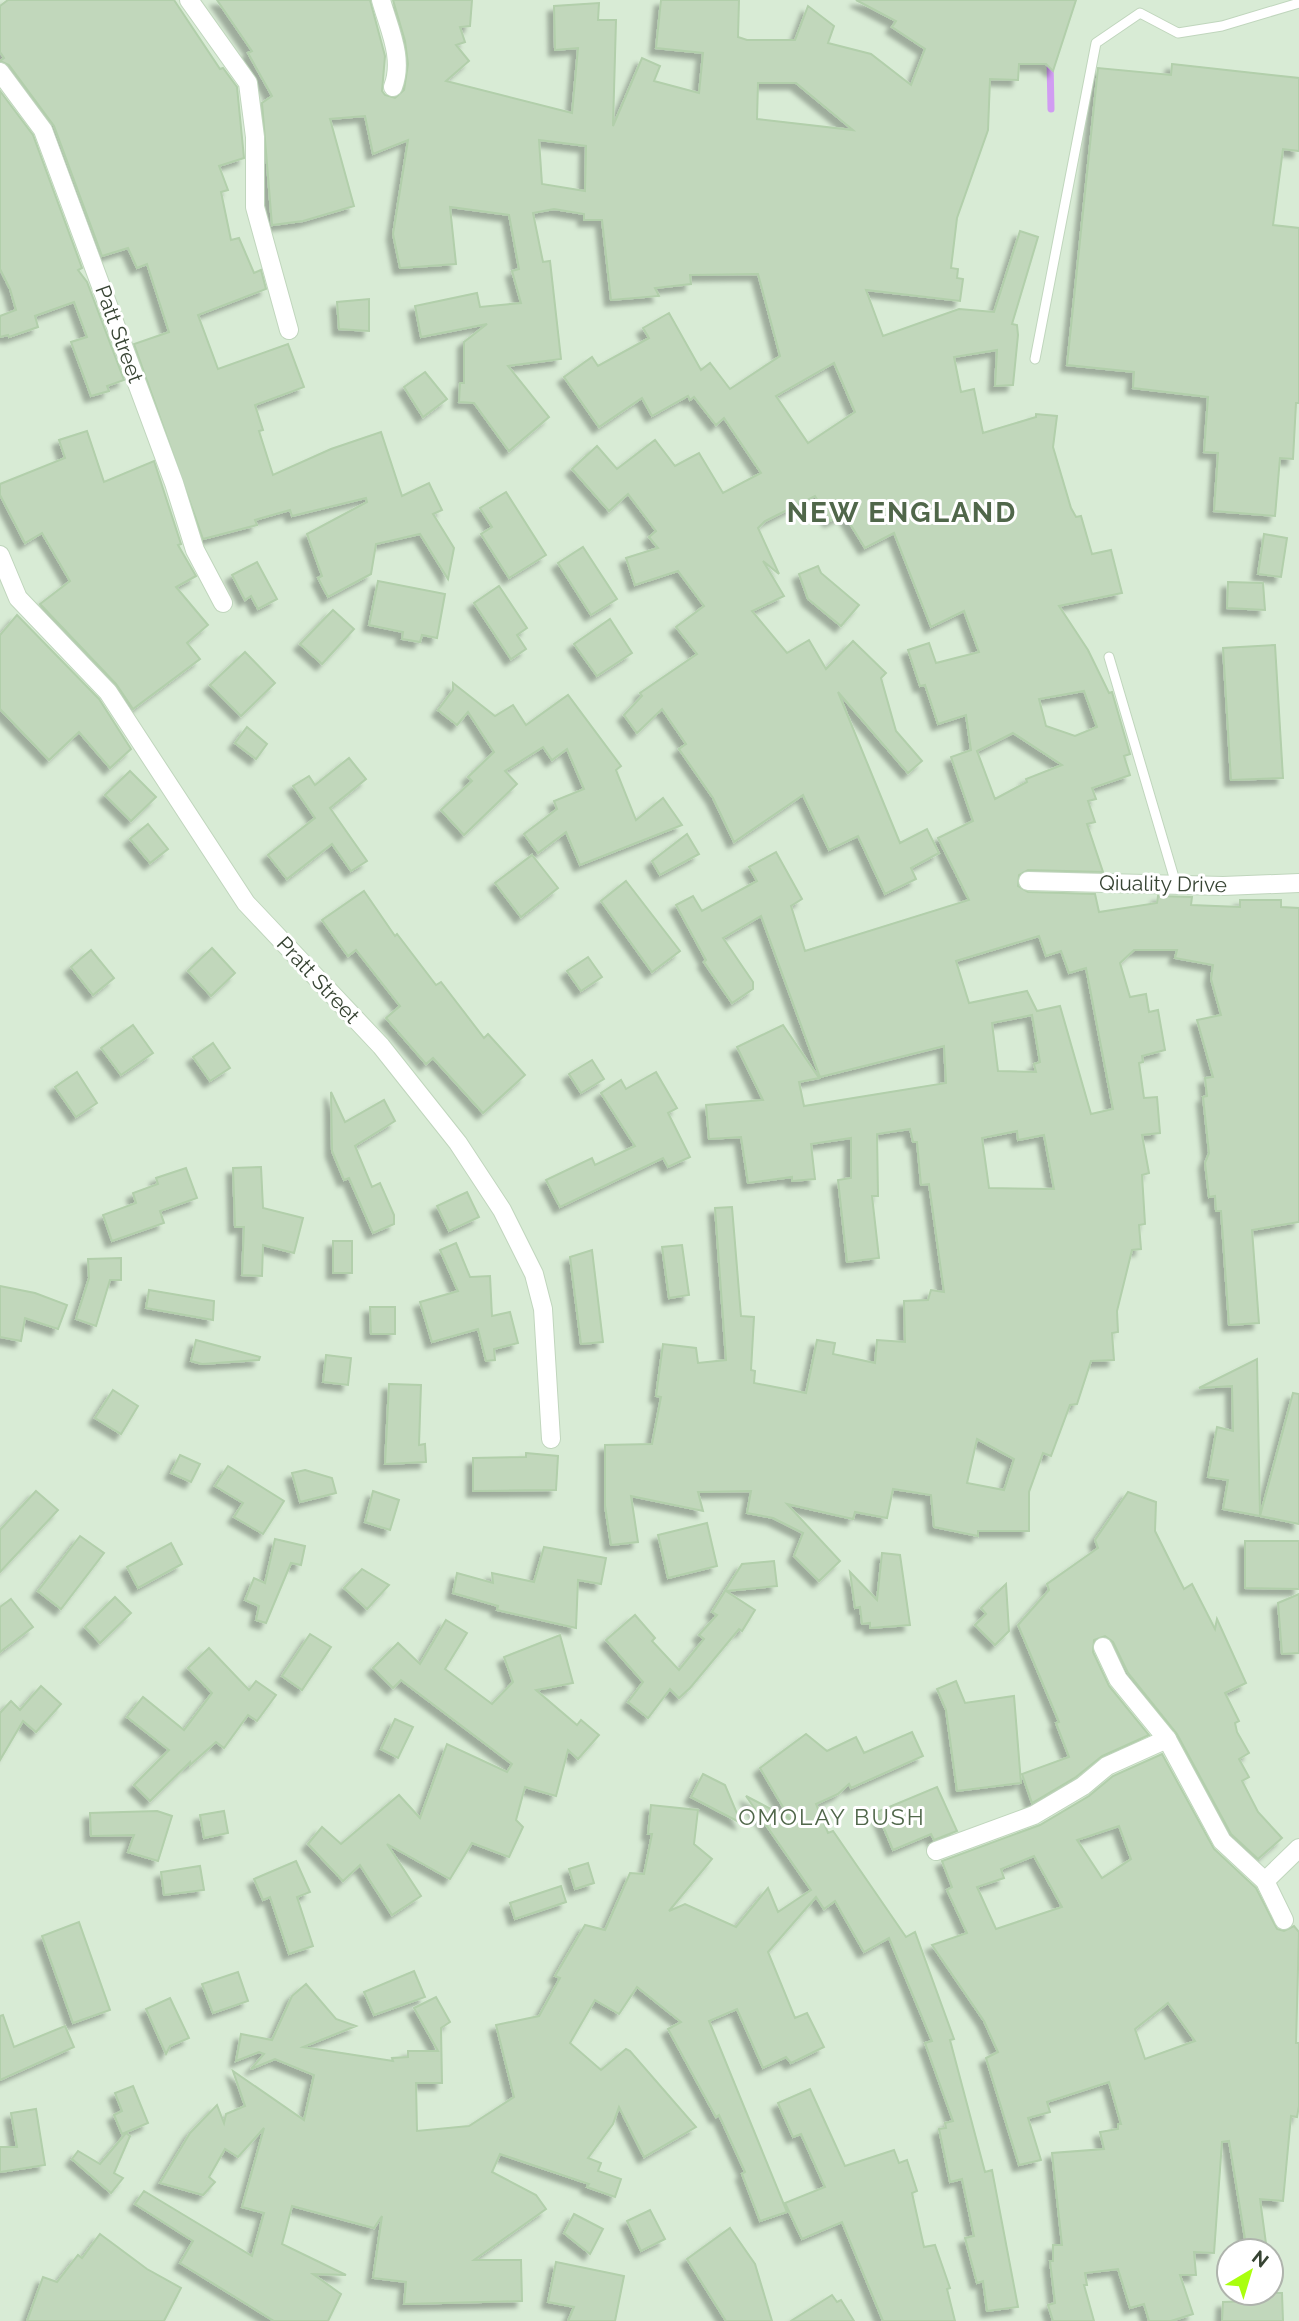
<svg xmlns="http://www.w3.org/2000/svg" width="1299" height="2321" font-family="Raleway,sans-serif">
  <defs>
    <filter id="shadow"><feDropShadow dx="-6" dy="6" stdDeviation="2" flood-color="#0004"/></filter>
  </defs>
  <rect width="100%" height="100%" fill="#e5f2e3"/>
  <path fill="#d8ebd5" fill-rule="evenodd" d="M0 0H1299V2321H0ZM1229 2251H1271V2293H1229Z"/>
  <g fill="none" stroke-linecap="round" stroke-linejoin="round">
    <polyline stroke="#d19cf2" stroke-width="7" points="1050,61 1051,109"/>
  </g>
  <g fill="#c1d7bb" stroke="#b2cfab" stroke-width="2" fill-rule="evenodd" filter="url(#shadow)">
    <polygon points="8,0 174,0 220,69 223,68 237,87 244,158 219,166 228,190 221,192 231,240 239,238 254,273 261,270 266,289 198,315 218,369 288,344 304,387 255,405 263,430 259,431 273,475 331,449 381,432 402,496 429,483 442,510 433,514 454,548 448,579 420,534 376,544 371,574 328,597 318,578 322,576 307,534 367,502 366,498 292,516 290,510 255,520 257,525 203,539 134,344 169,332 147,264 137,268 128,248 102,256 54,126 9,65 0,61 4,58 0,52 0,6"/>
    <path d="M217 0H370L385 56 382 91 385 95 395 98 404 90 408 64 405 41 393 0H472L470 26 460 27 465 42 456 45 469 61 446 81 572 113 578 48 555 50 554 6 599 3 598 20H616L613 126 642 58 660 66 654 81 699 93 703 53 656 48 661 0H739L738 37 747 40H795L808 6 834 26 828 43 871 54 911 85 925 49 892 27 896 21 856 0H1076L1053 71 1046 64H1019L1018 80 990 79 988 130 957 218 951 268 958 269 957 278 963 279 960 301 866 290 883 336 959 309 994 312 1020 231 1038 237 1012 324 1017 325 1018 335 1013 385 995 386 997 350 954 357 961 392 974 389 983 433 1036 417V414L1057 416 1053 447 1071 508 1076 517 1081 516 1092 554 1111 550 1122 593 1059 606 1088 650 1109 693 1112 692 1130 754 1124 756 1130 775 1092 788 1096 799 1088 801 1095 822 1087 824 1103 872 1028 870 1019 875 1018 886 1028 892 1095 894 1099 912 1157 903 1158 896 1192 897 1191 905 1240 907V900H1281V907L1299 908V1222L1252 1230 1259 1323 1229 1325 1221 1211H1216L1215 1196 1209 1197 1205 1163 1209 1153 1203 1097 1207 1096 1205 1078 1213 1077 1197 1020 1221 1015 1211 979 1213 965 1175 958 1177 950H1134L1120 963 1130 997 1146 994 1149 1012 1158 1010 1165 1050 1142 1056 1143 1062 1139 1063 1144 1098 1157 1097 1160 1133 1142 1135 1149 1173 1142 1175 1145 1224 1139 1225 1141 1249 1132 1250 1117 1311 1118 1332 1112 1333 1114 1360 1091 1361 1077 1404 1070 1405 1051 1456 1043 1453 1029 1492V1531H978V1536L934 1527 931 1495 893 1489 887 1518 855 1512 853 1519 787 1504 840 1561 819 1581 794 1556 803 1533 773 1518 747 1513 751 1491 698 1492 703 1511 631 1496 638 1542 611 1545 605 1506V1445L652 1444 661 1397 656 1396 663 1344 696 1348 698 1363 726 1360 715 1208 732 1207 741 1316 754 1317 751 1370 755 1371 754 1383 806 1393 817 1340 835 1343 833 1354 875 1363 877 1340 905 1342 904 1301 928 1300 931 1290 944 1292 929 1184 921 1185 917 1142H913L910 1129 877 1134 878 1196H872L879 1258 847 1262 838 1180 851 1178V1138L811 1144 815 1179 792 1181V1177L748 1183 741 1137 709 1139 706 1105 763 1100 737 1047 783 1025 819 1078 799 1082 804 1106 946 1083 944 1046 820 1077 761 916 723 938 753 982V989L732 1003 704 962 706 960 676 905 693 896 702 911 757 881 749 867 776 852 802 899 791 906 805 951 969 900 938 838 973 821 951 757 971 750 966 715 938 724 925 685 920 686 908 650 929 643 936 663 979 652 964 611 931 627 894 533 865 548 844 514 830 521 815 496 765 521 758 528 779 574 763 561 784 596 752 611 787 653 809 640 826 669 853 641 886 673 881 678 896 731 922 761 908 773 838 692 900 843 927 829 939 853 911 868 916 879 885 894 858 836 829 850 803 795 734 842 713 798 679 749 686 744 662 709 637 733 624 715 642 696 640 693 697 654 676 627 704 606 678 571 635 585 626 558 658 548 649 537 656 531 628 494 609 511 572 469 597 446 617 469 655 440 675 466 699 453 723 493 761 473 724 418 716 425 694 397 690 400 688 396 652 416 642 398 599 427 564 377 592 357 598 366 649 338 643 328 669 313 701 370 710 363 730 389 780 356 758 274 690 275 691 284 655 288 659 296 611 300 602 220H584V214L554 209 533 213 543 262 550 261 561 359 508 366 549 417 509 451 474 403 459 402 460 383H464V342L487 324 421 337 415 306 477 293 480 307 521 303 512 271 519 269 509 215 450 207 456 264 400 268 393 234 408 140 373 154 365 116 330 119 354 206 303 221 272 225 262 103 272 96 248 53 252 51ZM758 83H796L853 130 757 119ZM539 140 586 146 585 191 542 184ZM834 363 855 412 808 443 776 396ZM1084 691 1097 727 1075 736 1046 726 1039 699ZM1013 733 1062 765 1026 779 1027 782 995 799 977 751ZM1039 936 1046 956 1061 951 1069 973 1086 968 1113 1109 1091 1114 1060 1006 1037 1011 1027 991 969 1003 956 961ZM1032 1015 1040 1062 1034 1064 1036 1072 998 1071 992 1023ZM1017 1131 1018 1140 1044 1135 1054 1189 989 1188 982 1138ZM977 1439 1014 1459 1004 1490 967 1483Z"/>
    <polygon points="1172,64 1299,78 1299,151 1283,149 1273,225 1299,228 1299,403 1296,403 1293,459 1280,458 1275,516 1214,511 1218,453 1204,452 1208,397 1133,388 1134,372 1067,365 1098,68 1171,75"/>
    <polygon points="0,91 33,135 82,268 78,270 87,282 124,380 107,386 109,391 91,396 71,342 87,337 74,302 35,316 38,327 9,337 8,335 0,337 0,316 16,310 10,289 0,269"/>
    <polygon points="369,299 369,331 339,329 337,302"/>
    <polygon points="425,372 447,399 423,417 404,387"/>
    <polygon points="87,431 104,482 154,461 181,544 178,545 196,576 176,587 208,625 187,643 200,659 133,709 116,684 40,604 70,581 42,533 25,543 0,495 0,484 65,458 59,440"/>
    <polygon points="506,492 546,555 509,578 481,534 492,527 480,508"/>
    <polygon points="1264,534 1287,538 1281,577 1258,574"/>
    <polygon points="583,547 617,599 591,615 558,563"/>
    <polygon points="257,562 277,599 258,609 251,596 245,600 232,575"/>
    <polygon points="818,566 821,573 859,605 841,626 808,599 799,574"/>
    <polygon points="378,581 445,594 437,638 422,635 420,642 402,639 403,632 369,625"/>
    <polygon points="1228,582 1263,583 1265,610 1227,608"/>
    <polygon points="499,586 527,628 517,635 526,649 511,659 474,603"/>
    <polygon points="333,610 354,629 322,664 300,644"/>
    <polygon points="17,615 99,699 131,749 110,768 79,732 49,760 0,709 0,635"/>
    <polygon points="610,619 632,653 597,676 574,644"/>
    <polygon points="1275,645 1283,778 1231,780 1223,648"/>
    <polygon points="245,652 275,683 241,716 210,685"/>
    <polygon points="453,683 495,716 513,705 526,725 568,695 621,766 616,770 636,820 663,798 682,825 580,865 566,832 538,853 524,834 557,809 554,801 584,789 567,749 552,760 543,747 505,771 517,784 464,835 441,810 472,781 468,777 494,752 468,712 457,725 438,710 453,690"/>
    <polygon points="247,727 267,744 256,759 235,743"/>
    <polygon points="349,758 366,779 330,808 367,861 351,871 332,844 287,879 268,855 315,818 293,786 309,776 315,785"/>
    <polygon points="130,771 156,797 131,821 105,795"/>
    <polygon points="148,824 168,849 150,863 130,839"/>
    <polygon points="687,834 699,854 660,875 652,861"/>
    <polygon points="532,855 558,888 521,917 495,883"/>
    <polygon points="626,881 680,951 652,972 601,901"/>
    <polygon points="364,891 395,936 397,934 436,985 441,982 484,1038 488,1034 525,1075 483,1113 433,1058 426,1064 386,1018 400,1006 356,950 348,956 322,920"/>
    <polygon points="212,948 235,973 211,996 188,971"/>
    <polygon points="91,950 114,978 93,995 71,967"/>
    <polygon points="588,957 602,977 581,991 567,971"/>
    <polygon points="133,1025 153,1053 121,1075 101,1048"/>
    <polygon points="213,1043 230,1068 210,1081 193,1057"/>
    <polygon points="592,1060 604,1079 581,1093 569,1074"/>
    <polygon points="77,1072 97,1103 76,1117 55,1087"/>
    <polygon points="656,1072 677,1108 668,1113 690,1157 668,1167 663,1158 560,1207 546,1180 592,1158 595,1165 635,1146 601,1093 621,1080 626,1089"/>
    <polygon points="331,1092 345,1122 384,1100 395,1121 355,1146 372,1187 380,1183 394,1215 394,1224 373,1233 349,1178 344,1180 332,1151"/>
    <polygon points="261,1167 263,1208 303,1218 294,1253 263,1245 262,1276 242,1275 244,1227 235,1227 233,1168"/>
    <polygon points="186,1168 197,1198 160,1211 164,1223 112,1241 103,1215 136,1203 133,1193 158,1184 156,1178"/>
    <polygon points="467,1192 479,1217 449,1231 437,1206"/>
    <rect x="333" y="1241" width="19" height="32"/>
    <polygon points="456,1243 470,1277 490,1276 492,1316 510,1312 518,1343 494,1349 495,1360 486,1361 478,1329 432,1342 420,1302 458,1291 440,1250"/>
    <polygon points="682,1245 689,1295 669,1298 662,1247"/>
    <polygon points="592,1250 603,1342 581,1344 570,1257"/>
    <polygon points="121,1258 121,1280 110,1280 96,1326 76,1319 89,1278 88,1259"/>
    <polygon points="0,1286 35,1293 67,1305 58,1329 25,1318 21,1341 0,1337"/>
    <polygon points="149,1290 214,1301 213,1320 146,1308"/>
    <polygon points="370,1307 395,1307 395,1334 371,1334"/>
    <polygon points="196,1340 260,1357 259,1360 202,1364 191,1361"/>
    <polygon points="326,1355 351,1358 348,1385 323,1382"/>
    <polygon points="1257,1359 1260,1516 1223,1509 1228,1480 1208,1477 1217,1427 1233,1431 1232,1386 1199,1388"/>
    <polygon points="389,1384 421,1385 419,1445 425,1444 426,1462 385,1464"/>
    <polygon points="113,1390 138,1406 121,1434 95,1418"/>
    <polygon points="1293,1393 1299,1394 1299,1524 1260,1516"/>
    <polygon points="526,1453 558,1456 556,1490 473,1491 473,1458 526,1457"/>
    <polygon points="180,1455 200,1464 191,1482 171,1473"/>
    <polygon points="228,1466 284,1501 263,1534 234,1517 243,1503 215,1486"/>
    <polygon points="305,1470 332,1478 336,1493 300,1502 292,1473"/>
    <polygon points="36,1491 58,1510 0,1572 0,1530"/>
    <polygon points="373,1491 399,1500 390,1530 365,1522"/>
    <polygon points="1128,1492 1156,1502 1155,1531 1184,1589 1192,1584 1215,1629 1217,1619 1246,1683 1225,1693 1239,1721 1235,1723 1237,1732 1249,1753 1239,1759 1249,1777 1242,1781 1258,1812 1282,1838 1258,1859 1231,1834 1177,1734 1128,1673 1113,1642 1105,1636 1094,1640 1093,1652 1109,1686 1149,1735 1102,1756 1076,1777 1032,1803 1022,1774 1069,1757 1056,1723 1059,1722 1018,1625 1049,1590 1047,1584 1098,1548 1095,1540"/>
    <polygon points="707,1523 717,1566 668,1578 658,1535"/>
    <polygon points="80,1536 104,1553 61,1609 38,1591"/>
    <polygon points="275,1539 305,1546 301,1565 291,1563 266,1623 256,1620 259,1606 245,1600 254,1578 265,1583"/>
    <polygon points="1245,1541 1299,1541 1299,1589 1245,1588"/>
    <polygon points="171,1543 182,1564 138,1588 127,1567"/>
    <polygon points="544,1547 606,1558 601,1584 578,1580 576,1628 497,1610 498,1606 453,1593 457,1573 493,1583 492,1573 534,1582"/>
    <polygon points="882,1553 900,1555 910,1625 870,1628 870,1623 862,1624 860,1607 855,1608 850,1572 877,1600"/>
    <polygon points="774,1561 777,1586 726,1591 755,1610 742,1631 739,1629 690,1688 679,1698 670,1689 648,1718 628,1702 643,1682 606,1640 635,1615 655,1638 652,1641 679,1670 704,1639 699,1635 717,1615 712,1612 742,1564"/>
    <polygon points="362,1569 389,1585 367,1609 344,1588"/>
    <polygon points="1006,1584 1009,1631 995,1645 975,1625 986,1614 981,1608"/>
    <polygon points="1299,1594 1299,1653 1282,1654 1278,1603"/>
    <polygon points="115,1597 131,1613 100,1643 85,1627"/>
    <polygon points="11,1599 33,1627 0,1652 0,1607"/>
    <polygon points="446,1620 467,1633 445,1669 492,1704 513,1682 504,1657 560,1635 573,1683 536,1690 577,1725 581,1720 599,1735 578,1759 568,1750 556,1796 525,1787 516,1820 523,1827 509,1857 472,1843 450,1879 387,1844 421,1896 392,1915 360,1865 343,1881 308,1844 322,1827 341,1844 399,1795 420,1818 447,1744 507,1772 512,1764 401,1680 393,1688 373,1668 398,1643 420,1664"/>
    <polygon points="310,1634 331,1647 302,1690 282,1676"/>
    <polygon points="209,1648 249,1690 256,1681 276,1695 257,1721 248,1715 224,1748 216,1742 190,1765 190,1762 150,1801 134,1785 169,1750 127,1717 143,1697 184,1730 212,1693 188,1668"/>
    <polygon points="956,1681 965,1703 1014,1696 1021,1783 957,1791 946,1710 937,1689"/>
    <polygon points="41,1686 61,1704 36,1732 23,1721 0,1760 0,1713 11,1701 20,1710"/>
    <polygon points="395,1719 413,1727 398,1758 381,1749"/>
    <polygon points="912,1732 923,1756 851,1788 849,1784 838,1794 816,1804 828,1833 833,1831 906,1937 915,1932 954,2039 950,2040 985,2172 992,2170 1018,2307 987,2311 983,2281 977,2283 965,2238 974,2236 962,2179 950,2182 939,2129 946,2128 945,2123 953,2121 925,2043 932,2041 889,1938 864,1952 835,1901 824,1909 816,1897 768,1952 795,2018 807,2013 824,2047 791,2063 786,2057 763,2068 737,2009 709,2021 787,2212 760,2221 742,2174 745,2172 719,2115 716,2117 668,2029 681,2022 637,1987 619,2014 595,2000 570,2043 601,2070 626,2049 630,2051 696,2127 644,2157 619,2107 613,2124 588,2158 601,2163 598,2171 621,2179 615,2197 587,2187 589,2184 500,2154 492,2172 536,2195 546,2209 474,2260 521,2260 522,2301 404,2304 406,2282 373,2278 382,2216 374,2228 292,2206 282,2244 346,2275 313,2274 341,2294 328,2321 274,2321 180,2263 193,2241 135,2204 144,2191 252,2256 264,2213 242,2207 264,2128 238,2157 225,2149 209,2177 215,2182 203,2195 160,2183 190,2133 217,2105 224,2123 226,2114 245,2106 233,2071 304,2120 314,2075 275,2059 251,2069 264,2054 259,2052 236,2061 241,2034 272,2040 292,1996 306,1984 336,2019 356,2026 303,2047 393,2061 392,2058 408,2057 408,2051 438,2051 414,2008 436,1997 450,2022 441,2028 442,2083 416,2083 417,2131 469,2126 514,2097 496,2025 539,2016 560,1978 555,1976 585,1925 605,1930 630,1873 644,1874 652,1834 648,1834 651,1805 698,1810 694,1844 712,1859 669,1911 685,1904 736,1927 768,1888 778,1912 811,1890 746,1796 790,1819 760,1768 806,1734 827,1751 856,1737 864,1753"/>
    <path d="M1162 1754 1214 1849 1256 1888 1277 1929 1284 1931 1294 1926 1299 1932 1296 2043H1299V2106L1297 2117 1291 2116 1283 2201 1260 2199 1267 2251H1247L1229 2141 1222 2142 1214 2253 1194 2252 1196 2275H1180L1193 2314 1171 2321H1149L1144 2304 1130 2308 1118 2269 1085 2273 1087 2285H1084L1094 2321H1053L1048 2305 1055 2303 1050 2261H1053V2245H1062L1052 2153 1104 2149 1100 2132 1118 2129V2124H1121L1109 2082 1047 2102 1050 2112 1028 2118 1041 2160 1019 2165 986 2058 998 2052 984 2021 932 1945 967 1933 947 1890 952 1887 942 1861 1040 1825 1089 1796 1113 1776ZM1119 1826 1131 1859 1102 1878 1077 1840ZM1034 1856 1062 1907 996 1929 977 1887 1004 1878 1001 1869ZM1168 2003 1195 2041 1145 2059 1135 2029Z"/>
    <polygon points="703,1774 725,1785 741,1823 691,1797"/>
    <polygon points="937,1787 957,1831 934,1840 931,1834 893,1850 877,1812"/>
    <polygon points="157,1811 172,1816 158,1861 128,1852 134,1835 91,1836 90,1813"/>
    <polygon points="224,1811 228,1833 204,1838 200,1815"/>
    <polygon points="296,1861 310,1892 297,1897 313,1946 289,1954 270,1897 263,1900 254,1879"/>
    <polygon points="588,1863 594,1883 575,1889 569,1869"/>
    <polygon points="200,1866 204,1890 164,1895 161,1872"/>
    <polygon points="561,1886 566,1902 515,1919 510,1903"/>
    <polygon points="79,1922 110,2010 73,2023 42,1936"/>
    <polygon points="414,1971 425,1997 374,2015 364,1992"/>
    <polygon points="238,1972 248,2001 213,2013 202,1984"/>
    <polygon points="170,1998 189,2038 170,2046 166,2054 146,2009"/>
    <polygon points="3,2015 14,2047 65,2026 74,2047 0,2080 0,2016"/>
    <polygon points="133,2086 148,2123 122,2134 114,2115 122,2111 115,2093"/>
    <polygon points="810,2089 845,2166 894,2150 899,2163 907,2160 917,2191 912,2193 924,2247 935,2245 950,2288 947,2289 955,2321 883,2321 842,2222 802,2239 785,2203 825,2187 801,2134 793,2137 778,2103"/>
    <polygon points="36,2109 45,2165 0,2172 0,2147 17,2147 11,2113"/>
    <polygon points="126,2133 130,2136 114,2173 123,2178 111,2193 72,2159 78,2151 100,2164"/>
    <polygon points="650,2210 665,2239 641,2251 627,2221"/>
    <polygon points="574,2214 603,2229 590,2254 564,2233"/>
    <polygon points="730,2228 755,2264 772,2321 726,2321 687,2259"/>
    <polygon points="100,2234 147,2269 181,2288 164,2321 27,2321 43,2277 57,2282 78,2255 82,2258"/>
    <polygon points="556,2262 624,2276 615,2321 568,2321 574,2307 548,2302"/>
    <polygon points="1251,2293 1282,2293 1283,2321 1222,2321 1223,2302 1253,2301"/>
    <polygon points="832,2295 837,2302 841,2300 854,2321 791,2321"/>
  </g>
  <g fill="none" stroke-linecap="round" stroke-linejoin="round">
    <g stroke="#c0d6bd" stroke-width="11">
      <g id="lane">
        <polyline points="1035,359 1096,43 1140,13 1178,33 1222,26 1299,3"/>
        <polyline points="1109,657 1176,884"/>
      </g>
    </g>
    <g stroke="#c0d6bd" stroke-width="20">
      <g id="street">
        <polyline points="189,0 248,83 255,137 255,207 289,330"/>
        <path d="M381 0C389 29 404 58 393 87"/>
        <polyline points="0,72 43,130 174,483 195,550 223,603"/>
        <polyline points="0,555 18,598 108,692 246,903 381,1046 458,1143 502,1210 534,1274 543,1309 551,1439"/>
        <polyline points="1028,881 1223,886 1299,883"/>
        <polyline points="1103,1647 1118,1679 1167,1739 1222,1841 1265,1881 1284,1920"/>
        <polyline points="936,1851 1034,1815 1083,1786 1107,1766 1167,1739"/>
        <polyline points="1265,1881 1299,1848"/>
      </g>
    </g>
    <use href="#lane" stroke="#fff" stroke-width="9"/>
    <use href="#street" stroke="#fff" stroke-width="18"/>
  </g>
  <g text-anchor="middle" stroke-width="6" stroke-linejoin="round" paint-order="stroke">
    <g font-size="21" fill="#374433" stroke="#fff">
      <text transform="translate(119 334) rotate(70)" y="7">Patt Street</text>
      <text transform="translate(1163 884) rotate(1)" y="7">Qiuality Drive</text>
      <text transform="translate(318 980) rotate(47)" y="7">Pratt Street</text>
    </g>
    <g font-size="23" letter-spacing="2" fill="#50674a" stroke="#fff">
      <text x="832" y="1825">OMOLAY BUSH</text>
    </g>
    <g font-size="28" font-weight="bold" letter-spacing="2" fill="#50674a" stroke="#fff">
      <text x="902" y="522">NEW ENGLAND</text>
    </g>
  </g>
  <g transform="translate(1250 2272) rotate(38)"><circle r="33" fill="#ffffff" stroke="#afb4ad" stroke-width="2"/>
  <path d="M0-5L12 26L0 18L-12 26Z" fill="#aaff0e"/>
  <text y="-10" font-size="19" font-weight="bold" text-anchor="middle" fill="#374433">N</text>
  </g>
</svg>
